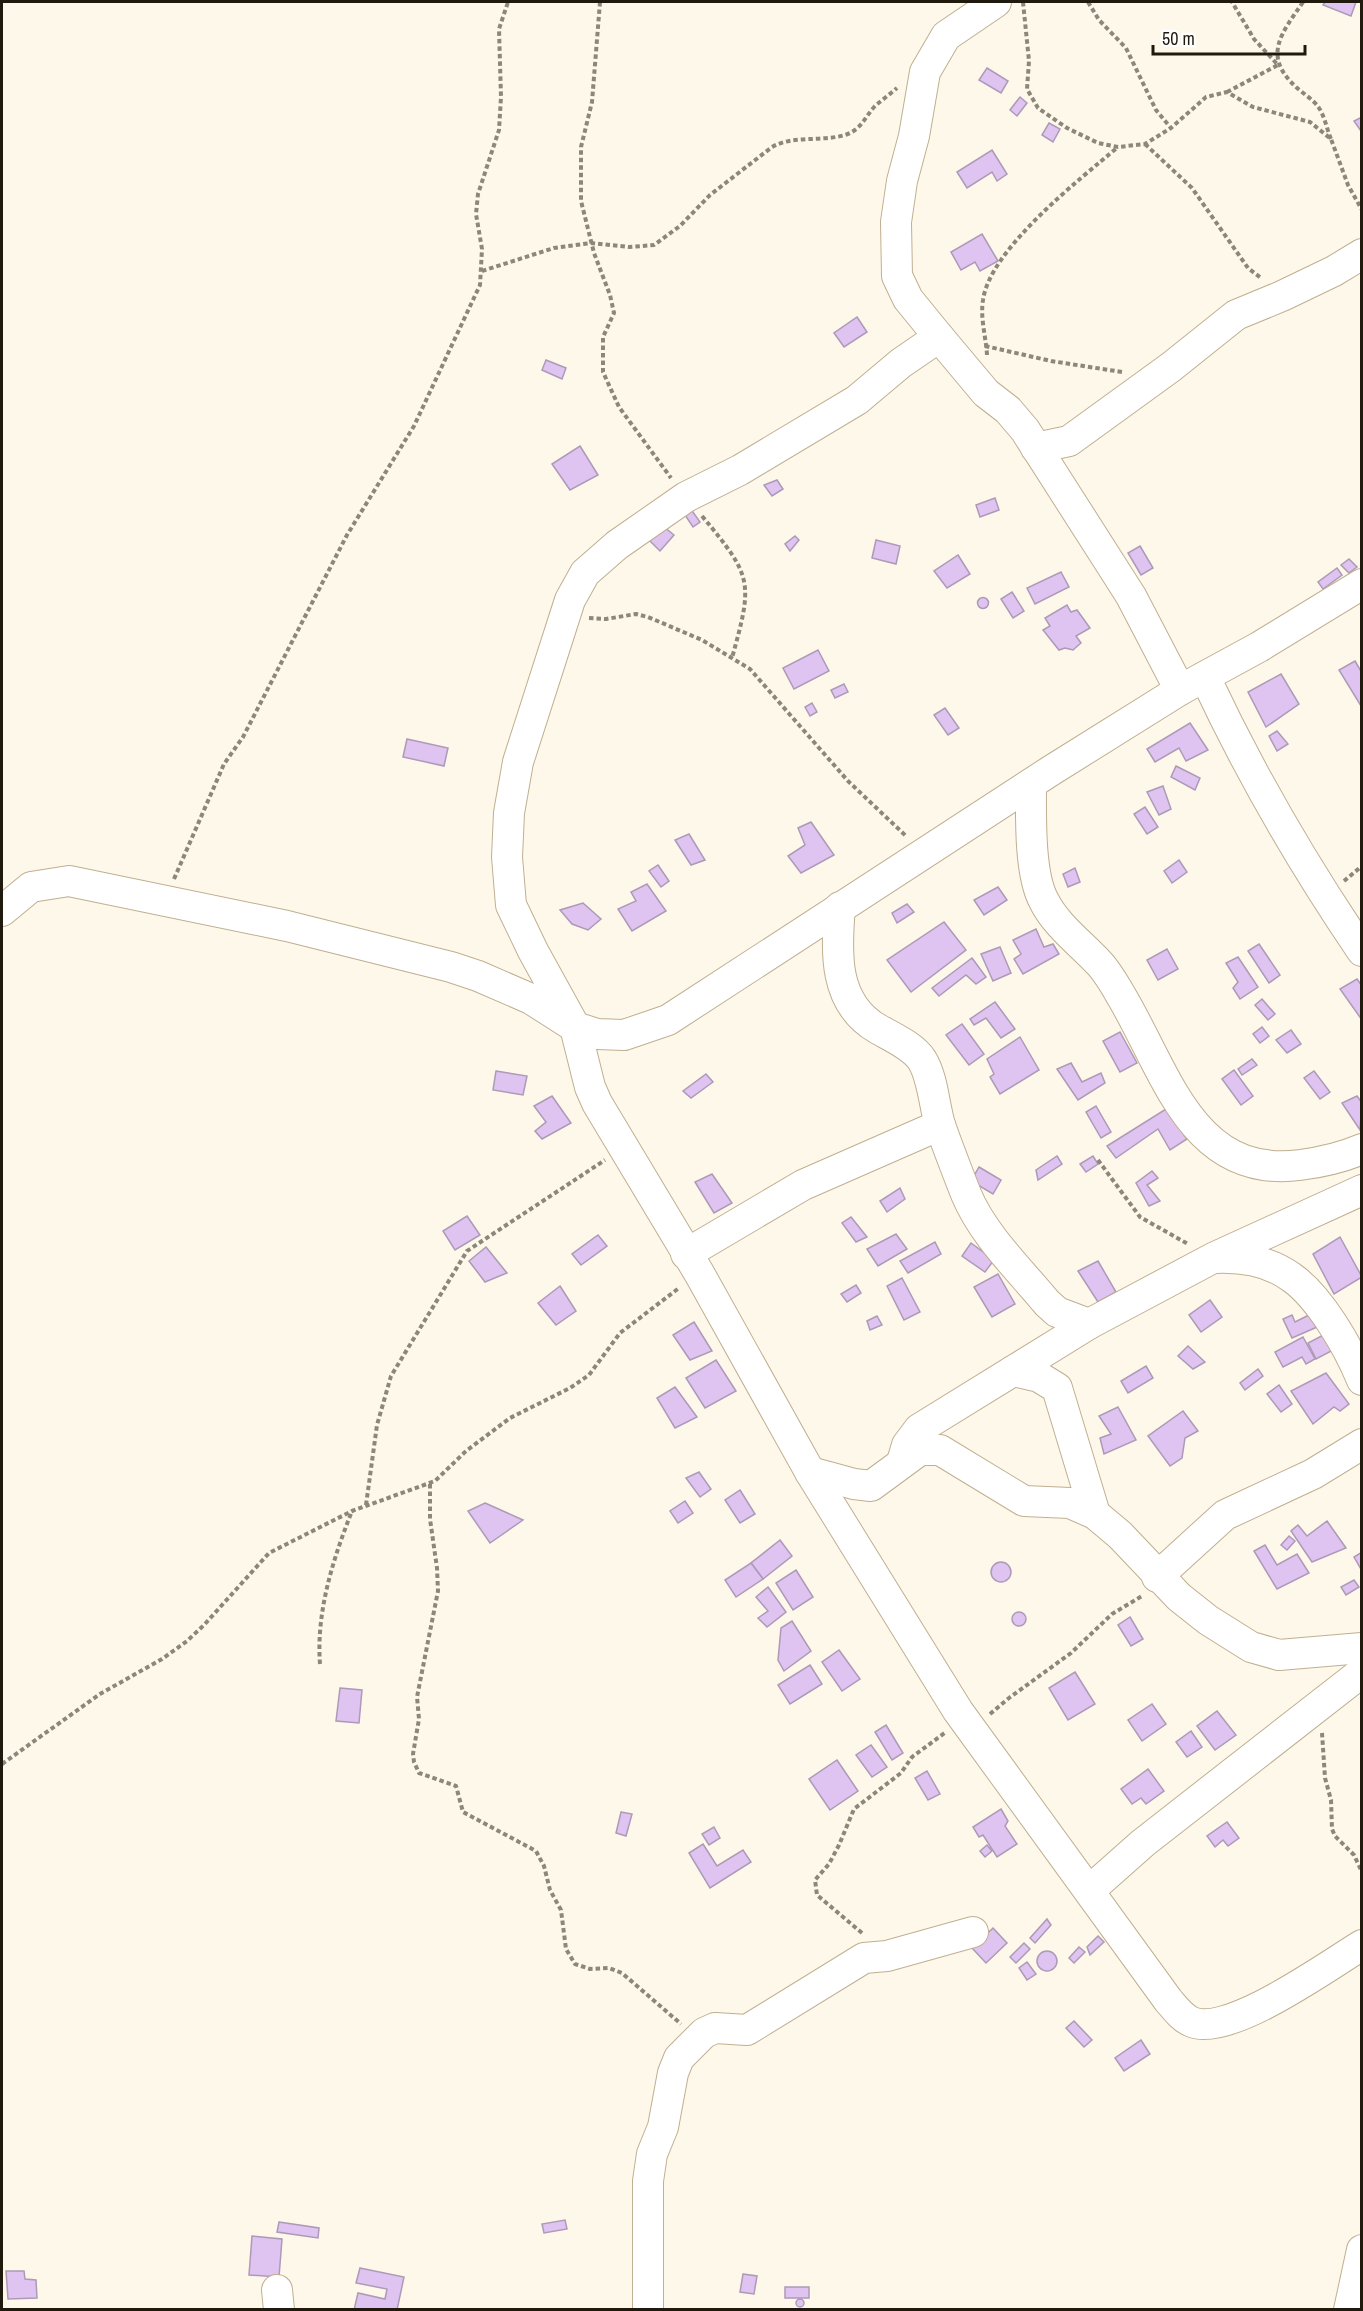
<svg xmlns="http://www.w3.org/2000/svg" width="1363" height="2311" font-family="'Archivo Narrow',sans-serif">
  <rect width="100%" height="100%" fill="#fef8eb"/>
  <g fill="#dfc3f0" stroke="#ac9ab7" stroke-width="1.5">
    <polygon points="1325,2 1356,2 1351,16 1323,5"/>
    <polygon points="987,68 1008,81 1001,93 979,80"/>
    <polygon points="1020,97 1027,103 1017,116 1010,110"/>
    <polygon points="1362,117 1362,130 1361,131 1354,121"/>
    <polygon points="1049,123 1060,129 1053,142 1042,135"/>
    <polygon points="992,150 1007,174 997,181 992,172 967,188 957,172"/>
    <polygon points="982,234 998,261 980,271 975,262 961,270 951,252"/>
    <polygon points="857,317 867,332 844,347 834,333"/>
    <polygon points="546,360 566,368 562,379 542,370"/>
    <polygon points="580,446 598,475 570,490 552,464"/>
    <polygon points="777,480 783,489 772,496 764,485"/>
    <polygon points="995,498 999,510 980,517 976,505"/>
    <polygon points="688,505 700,522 693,527 681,509"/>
    <polygon points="663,526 674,535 660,551 649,540"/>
    <polygon points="795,536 799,540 790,551 785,544"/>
    <polygon points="876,540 900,546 896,564 872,558"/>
    <polygon points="1140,546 1153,568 1141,575 1128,553"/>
    <polygon points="958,555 970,574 947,588 934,571"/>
    <polygon points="1349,559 1357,567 1349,573 1341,565"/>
    <polygon points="1337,568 1342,575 1323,589 1318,582"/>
    <polygon points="1061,572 1069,587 1035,604 1027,588"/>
    <polygon points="1012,592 1024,611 1013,618 1001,599"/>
    <circle cx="983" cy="603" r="5.5"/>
    <polygon points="1067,605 1071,612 1077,610 1090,628 1076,636 1081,643 1073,650 1065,648 1059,650 1043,630 1050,626 1045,618"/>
    <polygon points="818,650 829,671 794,689 783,668"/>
    <polygon points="1355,661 1362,673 1361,706 1339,670"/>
    <polygon points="1281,674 1299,704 1266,727 1248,692"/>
    <polygon points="844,684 848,692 835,698 831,690"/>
    <polygon points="812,703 817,712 810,716 805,707"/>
    <polygon points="945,708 959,728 948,735 934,715"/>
    <polygon points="1190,723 1208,750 1186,761 1179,748 1155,762 1147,749"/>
    <polygon points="1277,731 1288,744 1277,751 1269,736"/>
    <polygon points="407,739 448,748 444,766 403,757"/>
    <polygon points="1176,766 1200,778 1195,790 1171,777"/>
    <polygon points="1163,786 1171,809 1159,815 1147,792"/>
    <polygon points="1145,807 1158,827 1147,834 1134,814"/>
    <polygon points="811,822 834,855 801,873 788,856 805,845 798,828"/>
    <polygon points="689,834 705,860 691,865 675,840"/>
    <polygon points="1179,860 1187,872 1172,883 1164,871"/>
    <polygon points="658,865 669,881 661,887 649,871"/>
    <polygon points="1075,868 1080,882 1068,887 1063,874"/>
    <polygon points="647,884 666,911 632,931 618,909 636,901 631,892"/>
    <polygon points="998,887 1007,900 984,915 974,900"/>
    <polygon points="583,903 601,919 588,930 572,924 560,910"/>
    <polygon points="907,904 914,912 897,923 892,913"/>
    <polygon points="944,922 966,950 911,992 887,960"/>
    <polygon points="1036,929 1044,947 1053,944 1059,954 1023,974 1014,959 1021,954 1013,940"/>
    <polygon points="1259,944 1280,975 1269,983 1248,951"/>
    <polygon points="1000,947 1011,973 993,981 981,954"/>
    <polygon points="1167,949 1178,969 1158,980 1147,960"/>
    <polygon points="1238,957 1258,987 1240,999 1233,988 1238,982 1226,963"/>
    <polygon points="972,958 986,977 976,984 966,975 939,996 932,988"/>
    <polygon points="1357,979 1362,986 1362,1020 1340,989"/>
    <polygon points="1262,999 1275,1014 1268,1020 1255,1005"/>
    <polygon points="995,1002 1015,1029 1001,1038 986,1018 974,1025 970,1019"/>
    <polygon points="962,1024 984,1054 969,1065 946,1035"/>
    <polygon points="1262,1027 1269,1036 1260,1043 1253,1034"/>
    <polygon points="1291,1030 1301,1044 1287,1053 1276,1040"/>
    <polygon points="1120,1032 1137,1063 1120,1072 1103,1041"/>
    <polygon points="1020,1037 1039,1070 1000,1094 990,1077 994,1074 987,1059"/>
    <polygon points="1252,1059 1257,1065 1242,1075 1238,1069"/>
    <polygon points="1071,1063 1082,1082 1101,1073 1105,1083 1078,1100 1057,1069"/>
    <polygon points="1234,1070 1253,1096 1241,1105 1222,1079"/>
    <polygon points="496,1071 527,1076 523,1095 493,1090"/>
    <polygon points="1314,1071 1330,1092 1320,1099 1304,1078"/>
    <polygon points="706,1074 713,1082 691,1098 683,1091"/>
    <polygon points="552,1096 571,1123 542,1139 535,1131 546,1122 534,1106"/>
    <polygon points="1357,1096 1362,1103 1360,1130 1342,1103"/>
    <polygon points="1096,1106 1111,1132 1101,1138 1086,1112"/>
    <polygon points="1166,1109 1187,1139 1170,1150 1158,1129 1116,1158 1107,1146"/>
    <polygon points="1057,1156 1062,1164 1038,1180 1036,1170"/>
    <polygon points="1093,1156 1098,1164 1086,1172 1080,1164"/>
    <polygon points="979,1167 1001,1180 993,1194 971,1181"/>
    <polygon points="1152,1171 1158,1178 1147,1185 1160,1201 1149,1206 1136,1183"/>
    <polygon points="712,1174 732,1203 714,1213 695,1182"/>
    <polygon points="900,1188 905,1199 887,1212 880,1201"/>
    <polygon points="467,1216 480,1235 455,1250 443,1231"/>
    <polygon points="851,1217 867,1237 856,1242 842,1223"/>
    <polygon points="896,1234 907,1249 878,1266 867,1249"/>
    <polygon points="598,1235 607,1246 581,1265 572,1254"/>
    <polygon points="1340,1237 1362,1277 1334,1294 1313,1254"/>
    <polygon points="935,1242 941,1254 908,1273 900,1261"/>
    <polygon points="971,1243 994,1260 985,1272 962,1256"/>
    <polygon points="486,1247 507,1273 485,1282 469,1261"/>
    <polygon points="1098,1261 1116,1292 1098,1302 1078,1271"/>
    <polygon points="998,1274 1015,1304 992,1317 974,1287"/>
    <polygon points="902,1278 920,1312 904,1320 887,1286"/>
    <polygon points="856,1285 861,1293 847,1302 841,1294"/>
    <polygon points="560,1286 576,1311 556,1325 538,1303"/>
    <polygon points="1210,1300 1222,1317 1201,1332 1189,1315"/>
    <polygon points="1311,1314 1324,1324 1292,1338 1283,1319 1292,1315 1295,1322"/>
    <polygon points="877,1316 882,1325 870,1330 867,1321"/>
    <polygon points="694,1322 712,1351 690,1360 673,1335"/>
    <polygon points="1331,1331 1339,1347 1316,1359 1308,1343"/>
    <polygon points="1303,1337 1315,1359 1306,1364 1302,1357 1283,1367 1275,1352"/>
    <polygon points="1188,1346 1205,1362 1193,1369 1178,1356"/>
    <polygon points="716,1360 736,1391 705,1408 686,1378"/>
    <polygon points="1146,1366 1153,1378 1128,1393 1121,1381"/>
    <polygon points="1258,1369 1263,1376 1245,1390 1240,1383"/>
    <polygon points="1326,1373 1349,1404 1340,1411 1334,1407 1313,1424 1291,1391"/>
    <polygon points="1279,1385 1292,1404 1281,1412 1267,1394"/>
    <polygon points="675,1387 697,1417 675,1428 657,1398"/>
    <polygon points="1118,1407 1136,1440 1104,1454 1100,1438 1111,1434 1099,1416"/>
    <polygon points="1183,1411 1198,1431 1185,1438 1182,1458 1170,1466 1148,1436"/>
    <polygon points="699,1472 711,1489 700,1497 686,1478"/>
    <polygon points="740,1490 755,1514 740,1523 725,1500"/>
    <polygon points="685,1501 693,1513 678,1523 670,1511"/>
    <polygon points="485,1503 523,1520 490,1543 468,1511"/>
    <polygon points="1327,1521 1346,1548 1312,1562 1291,1531 1298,1525 1307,1536"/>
    <polygon points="1289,1536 1295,1541 1287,1550 1281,1545"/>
    <polygon points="780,1540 792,1556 763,1579 751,1563"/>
    <polygon points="1265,1545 1277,1565 1297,1554 1309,1573 1277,1589 1254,1551"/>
    <polygon points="1362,1552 1362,1571 1354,1557"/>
    <circle cx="1001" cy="1572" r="10"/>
    <polygon points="751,1563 763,1579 736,1597 725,1580"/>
    <polygon points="796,1570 813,1597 793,1610 776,1583"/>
    <polygon points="1354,1580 1359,1587 1346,1595 1341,1587"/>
    <polygon points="768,1587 786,1612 767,1627 758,1618 768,1611 756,1597"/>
    <circle cx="1019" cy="1619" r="7"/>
    <polygon points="1130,1617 1143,1639 1131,1646 1118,1625"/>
    <polygon points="792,1621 811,1651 784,1671 778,1660 781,1628"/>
    <polygon points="839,1650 860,1679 842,1691 822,1662"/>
    <polygon points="810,1665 822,1684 790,1704 778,1685"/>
    <polygon points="1075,1672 1095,1704 1068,1720 1049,1688"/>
    <polygon points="340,1688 362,1690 359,1723 336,1721"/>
    <polygon points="1152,1704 1166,1724 1142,1741 1128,1720"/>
    <polygon points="1217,1711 1236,1735 1215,1750 1197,1726"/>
    <polygon points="886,1725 903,1753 892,1760 875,1732"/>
    <polygon points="1191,1731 1202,1747 1187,1757 1176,1742"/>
    <polygon points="871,1745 887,1767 872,1777 856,1755"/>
    <polygon points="837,1760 858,1791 830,1810 809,1779"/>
    <polygon points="1148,1769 1164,1791 1146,1804 1141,1798 1132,1804 1121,1789"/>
    <polygon points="927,1771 940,1794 928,1800 915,1778"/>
    <polygon points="1001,1809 1008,1821 1005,1826 1017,1844 997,1857 983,1835 979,1837 973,1827"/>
    <polygon points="621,1812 632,1814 626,1836 616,1833"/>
    <polygon points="1227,1822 1239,1838 1228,1846 1223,1840 1215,1847 1207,1836"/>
    <polygon points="714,1827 720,1838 709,1845 702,1834"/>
    <polygon points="703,1844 717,1866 743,1850 751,1862 710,1888 689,1853"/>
    <polygon points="987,1845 992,1851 985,1857 980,1851"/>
    <polygon points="1047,1919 1051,1925 1035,1943 1030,1938"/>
    <polygon points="993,1928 1007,1943 986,1963 972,1948"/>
    <polygon points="1098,1936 1104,1942 1090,1955 1087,1947"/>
    <polygon points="1024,1943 1030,1949 1016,1963 1010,1957"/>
    <polygon points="1079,1947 1085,1952 1074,1963 1069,1958"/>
    <circle cx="1047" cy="1961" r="10"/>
    <polygon points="1027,1962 1036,1974 1027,1980 1019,1968"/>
    <polygon points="1074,2021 1092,2040 1084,2047 1066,2028"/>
    <polygon points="1141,2040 1150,2054 1124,2071 1115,2058"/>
    <polygon points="565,2220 567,2229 544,2233 542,2224"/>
    <polygon points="279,2222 319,2228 318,2238 277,2232"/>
    <polygon points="252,2236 282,2239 279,2277 249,2275"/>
    <polygon points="360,2268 404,2277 397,2310 354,2310 358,2293 385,2299 387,2289 356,2283"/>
    <polygon points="6,2271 24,2271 25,2279 36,2280 37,2298 8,2299"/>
    <polygon points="743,2274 757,2276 754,2294 740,2292"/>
    <rect x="785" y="2287" width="24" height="11"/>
    <circle cx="800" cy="2303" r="4"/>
  </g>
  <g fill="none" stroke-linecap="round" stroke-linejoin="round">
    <g stroke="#c0af90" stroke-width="32">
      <g id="minor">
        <polyline points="996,2 946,36 925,72 914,136 902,181 896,222 897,276 908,299 939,337 986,393 1008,410 1025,430 1131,596 1180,690"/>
        <path d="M939 337 901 363 857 400 740 470 686 497 617 545 585 573 570 600 518 762 509 813 507 857 511 905 533 951 575 1027 590 1087 597 1103 699 1273 810 1472 958 1711 1168 2000C1175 2008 1182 2018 1192 2022 1228 2038 1329 1965 1362 1945"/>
        <polyline points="1036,448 1069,441 1171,367 1236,315 1282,296 1334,271 1362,254"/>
        <path d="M1205 677C1250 773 1302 863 1362 951"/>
        <path d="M1031 784C1031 814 1029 874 1044 901 1056 925 1079 942 1098 962 1108 972 1116 987 1123 999 1167 1074 1193 1179 1300 1165 1323 1162 1341 1158 1362 1149"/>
        <path d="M840 907C836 952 833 1003 878 1029 892 1037 913 1046 922 1060 933 1078 934 1105 940 1125 948 1148 957 1171 966 1194 983 1235 1019 1269 1047 1303L1057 1312 1089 1324"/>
        <polyline points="2,911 31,887 69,881 287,926 451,967 478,976 531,999 575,1027 597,1034 624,1035 668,1020 1052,770 1180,690 1259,647 1362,584"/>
        <polyline points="686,1254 803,1185 940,1125"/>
        <path d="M1216 1258C1242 1257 1269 1261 1291 1277 1320 1297 1349 1348 1362 1380"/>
        <polyline points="1013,1371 1039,1377 1057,1388 1095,1514"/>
        <polyline points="902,1462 907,1445 919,1429 1089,1324 1213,1258 1362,1190"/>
        <polyline points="810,1472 854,1484 871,1486 920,1450 940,1450 1024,1501 1070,1503 1095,1514 1120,1535 1179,1597 1208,1620 1251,1647 1279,1655 1362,1648"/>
        <polyline points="1157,1577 1225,1515 1313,1474 1362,1444"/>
        <polyline points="1090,1890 1143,1843 1362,1672"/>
        <polyline points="277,2290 279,2310"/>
        <polyline points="648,2310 648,2181 652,2154 663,2127 673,2073 679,2058 704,2033 715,2028 747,2030 864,1958 887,1956 973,1932"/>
        <polyline points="1349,2310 1362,2250"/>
      </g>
    </g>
    <g stroke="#8d877a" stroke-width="4" stroke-dasharray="4.5 3" stroke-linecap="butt">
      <polyline points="600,2 592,102 581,147 581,201 594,253 610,295 614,313 603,337 603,372 619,407 671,478"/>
      <polyline points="1023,2 1029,61 1027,89 1038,108 1067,128 1098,143 1118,147 1145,144 1171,128"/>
      <polyline points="1088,2 1099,20 1126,48 1156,110 1171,128 1206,97 1227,92 1253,107 1310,122 1331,139 1348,185 1362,210"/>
      <path d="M1303 2C1282 33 1262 55 1295 86 1302 93 1314 100 1319 108 1325 117 1327 130 1331 139"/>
      <polyline points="1227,92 1278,65 1254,39 1232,2"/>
      <polyline points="1145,144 1192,188 1248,268 1261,278"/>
      <path d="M482 271 554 248 591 243 629 247 654 245 680 226 710 195 772 147C793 135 821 142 845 135 861 130 865 117 875 106 882 100 890 94 897 88"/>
      <polyline points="985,346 1051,361 1122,372"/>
      <path d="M987 355C986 337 980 318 983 300 990 249 1079 180 1118 147"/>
      <path d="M702 516C753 577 753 582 732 658"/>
      <polyline points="589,618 606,619 636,614 648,617 702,640 750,669 848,781 906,836"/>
      <polyline points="174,879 224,764 243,737 347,535 414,426 480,285 482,249 476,214 478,194 499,130 501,97 499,29 508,2"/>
      <polyline points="1344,881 1362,866"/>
      <polyline points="1098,1160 1140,1217 1188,1244"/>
      <polyline points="430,1484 430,1519 437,1568 438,1591 417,1697 419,1719 413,1754 414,1762 419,1773 456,1786 463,1812 536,1851 544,1866 550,1890 561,1910 566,1949 575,1964 590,1969 609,1968 622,1973 681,2024"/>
      <polyline points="366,1505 377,1425 391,1376 467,1251 605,1160"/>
      <path d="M320 1664C316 1612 333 1559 352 1511"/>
      <polyline points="990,1714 1009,1698 1071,1653 1112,1614 1142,1596"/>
      <polyline points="1322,1733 1325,1778 1331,1800 1332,1829 1335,1836 1354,1855 1362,1872"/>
      <polyline points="2,1764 100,1694 162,1659 187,1641 204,1625 269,1553 352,1511 435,1481 466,1451 510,1418 570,1388 589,1375 620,1333 679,1288"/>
      <polyline points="862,1933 817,1895 815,1880 829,1864 839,1845 854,1809 901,1773 912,1757 946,1732"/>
    </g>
    <use href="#minor" stroke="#fff" stroke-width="30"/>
  </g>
  <rect width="1363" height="2311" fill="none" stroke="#201a0e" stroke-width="6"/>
  <path d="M1153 45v9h152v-9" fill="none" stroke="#201a0e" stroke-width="3"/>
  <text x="1162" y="45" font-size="18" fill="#201a0e" stroke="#ffffff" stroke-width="4.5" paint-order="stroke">50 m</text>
</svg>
